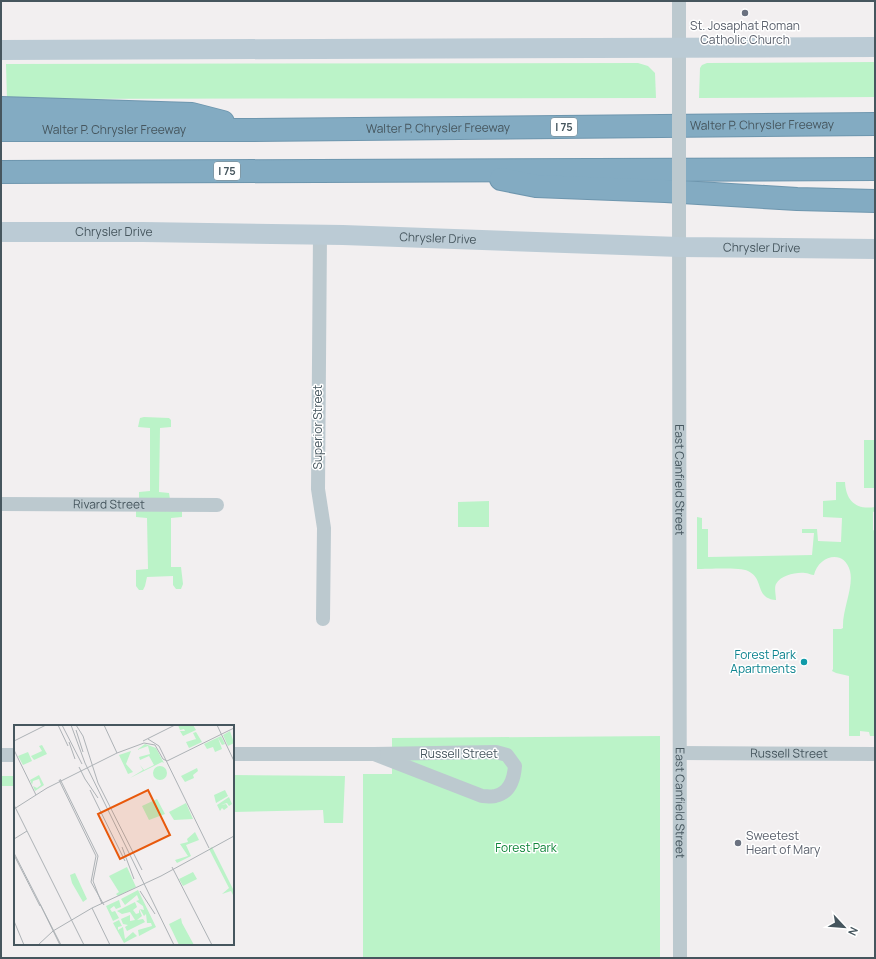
<svg xmlns="http://www.w3.org/2000/svg" width="876" height="959" font-family="Manrope,sans-serif">
  <rect width="100%" height="100%" fill="#f2eff0"/>
  <g fill="#bbf3c8">
    <polygon points="875,62 875,97 699,98 700,68 702,65 707,63"/>
    <polygon points="638,63 648,66 655,73 656,98 7,99 6,64"/>
    <polygon points="144,417 169,418 171,420 171,427 160,428 159,492 169,493 170,499 139,499 139,492 150,491 150,428 138,427 140,418"/>
    <rect x="864" y="440" width="11" height="48"/>
    <path d="M836 482H845C846 501 856 510 875 507V511L873 512V530L875 531V736H870L869 732 860 731V736H849V676L836 673 832 671 833 669V629H841L843 628C842 610 854 587 850 571 844 548 818 556 814 575 811 575 808 573 805 573 796 572 781 575 776 584 774 588 776 595 776 600 754 598 765 579 748 571 740 567 707 569 697 569V517L702 518V529H708V557L812 555 814 533H802V529H817L818 541 841 542 842 518 823 517V501L836 500Z"/>
    <polygon points="489,501 489,527 458,527 458,502"/>
    <polygon points="136,511 182,511 182,517 171,518 171,567 181,567 183,584 181,589 176,589 173,585 173,576 147,577 145,586 143,590 139,590 136,586 136,570 148,569 147,518 136,517"/>
    <polygon points="660,736 660,958 363,958 363,774 392,774 392,738"/>
    <polygon points="233,775 345,776 343,823 324,823 323,810 233,812"/>
    <rect x="1" y="776" width="14" height="10"/>
  </g>
  <g fill="none" stroke-linecap="round" stroke-linejoin="round">
    <g stroke="#6e96ae" stroke-width="24">
      <g id="highway">
        <polyline points="1,108 192,114 223,122"/>
        <path id="s5" d="M1 130H254L875 124"/>
        <polyline points="1,172 875,169"/>
        <polyline points="501,179 536,186 665,191 797,199 875,201"/>
      </g>
    </g>
    <g stroke="#bcc9cf" stroke-width="14">
      <polyline points="679,82 679,1"/>
      <path id="s1" d="M679 211 680 958"/>
      <polyline points="320,234 318,489 324,528 323,619"/>
      <path id="s2" d="M1 504 217 505"/>
      <path d="M496 752 507 755 515 766C514 779 510 793 495 796 492 797 486 796 482 796L374 754Z"/>
      <path id="s3" d="M680 753 875 754"/>
      <polyline points="233,754 374,754"/>
      <polyline points="1,755 15,755"/>
    </g>
    <g stroke="#bbcbd5" stroke-width="20">
      <polyline points="1,50 875,47"/>
      <path id="s4" d="M1 232H143L343 235 679 247 875 249"/>
    </g>
    <use href="#highway" stroke="#83abc2" stroke-width="22"/>
    <polyline stroke="#bcc9cf" stroke-width="14" points="679,211 679,82"/>
  </g>
  <g fill="#6b7280" stroke="#fff" stroke-width="1.5">
    <circle cx="745" cy="13" r="4"/>
    <circle cx="738" cy="843" r="4"/>
  </g>
  <circle fill="#0f9aa8" stroke="#fff" stroke-width="1.5" cx="804" cy="662" r="4"/>
  <g text-anchor="middle" stroke-width="3" stroke-linejoin="round" paint-order="stroke">
    <g fill="#fff" stroke="#7e898e" stroke-width="1">
      <rect x="551" y="118" width="26" height="18" rx="3"/>
      <rect x="214" y="162" width="26" height="18" rx="3"/>
    </g>
    <g font-size="11" font-weight="bold" fill="#46565e">
      <text x="564" y="131">I 75</text>
      <text x="227" y="175">I 75</text>
    </g>
    <g font-size="12" fill="#5b616d" stroke="#fff">
      <text x="745" y="30">St. Josaphat Roman<tspan x="745" dy="14">Catholic Church</tspan></text>
      <text x="746" y="840" text-anchor="start">Sweetest<tspan x="746" dy="14">Heart of Mary</tspan></text>
    </g>
    <g font-size="12" fill="#46565e" stroke="#fff">
      <text dy="4" stroke="none"><textPath href="#s5" startOffset="761">Walter P. Chrysler Freeway</textPath></text>
      <text dy="4" stroke="none"><textPath href="#s5" startOffset="437">Walter P. Chrysler Freeway</textPath></text>
      <text dy="4" stroke="none"><textPath href="#s5" startOffset="113">Walter P. Chrysler Freeway</textPath></text>
      <text dy="4" stroke="none"><textPath href="#s4" startOffset="113">Chrysler Drive</textPath></text>
      <text dy="4" stroke="none"><textPath href="#s4" startOffset="437">Chrysler Drive</textPath></text>
      <text dy="4" stroke="none"><textPath href="#s4" startOffset="761">Chrysler Drive</textPath></text>
      <text transform="translate(318 427) rotate(-90)" y="4">Superior Street</text>
      <text dy="4" stroke="none"><textPath href="#s1" startOffset="269">East Canfield Street</textPath></text>
      <text dy="4" stroke="none"><textPath href="#s2" startOffset="108">Rivard Street</textPath></text>
      <text dy="4" stroke="none"><textPath href="#s3" startOffset="109">Russell Street</textPath></text>
      <text x="459" y="758">Russell Street</text>
      <text dy="4" stroke="none"><textPath href="#s1" startOffset="592">East Canfield Street</textPath></text>
    </g>
    <g font-size="12" fill="#0d838f" stroke="#fff" text-anchor="end">
      <text x="796" y="659">Forest Park<tspan x="796" dy="14">Apartments</tspan></text>
    </g>
    <g font-size="12" fill="#10863a" stroke="#fff">
      <text x="526" y="852">Forest Park</text>
    </g>
  </g>
  <g transform="translate(14 725)">
    <rect width="220" height="220" fill="#f2eff0"/>
    <path d="M164 0H179L182 5 169 11 166 6H171L170 4 166 5ZM216 6 220 18 214 21 209 10ZM182 7 188 17 175 23 172 17 182 14 184 18 179 8ZM207 11 211 19 208 20 204 13 208 24 201 27 199 22 193 24 190 19ZM131 19 142 23 150 38 148 37 116 53 129 45 126 40 130 45 140 40 135 31 126 35 125 32 136 29 134 21 123 25ZM28 20 33 29 20 35 17 31 28 26 25 21ZM117 26 112 39 119 47 114 49 105 30ZM14 27 18 36 9 40 4 31ZM139 48a7 7 0 1 1 14 0a7 7 0 1 1-14 0ZM183 43 184 46 179 50 180 53 171 57 167 51ZM25 50 30 60 21 66 19 61 23 63 27 60 25 54 19 56 18 60 16 55ZM211 65 214 71 202 78 200 70ZM215 72 218 79 215 81 213 78 207 80 212 79 214 82 210 85 208 83 206 86 203 80ZM143 74 151 89 135 95 128 81ZM172 78 179 94 160 95 155 87ZM181 107 185 115 172 120 177 131 163 138 161 135 174 131 166 119 174 117 173 114ZM198 122 220 166V172L217 166 208 169 215 163 195 124ZM113 142 122 162 104 171 102 169 105 167 95 151ZM179 147 183 154 169 161 165 154ZM61 148 73 174 69 177 58 158 56 150ZM124 165 142 202 125 211 124 205 138 201 137 198H133L132 189 130 191 126 184 130 185 129 181 122 176 125 175 123 170 111 180 107 174ZM105 175 107 182 102 184 100 181 96 184 98 187 101 186 105 193 99 196 92 181ZM121 177 123 182 119 185 122 189 125 188V184L128 191 123 195 129 194 131 197 113 206 111 202 114 200 109 199 107 194 116 190V196L121 195 116 187 108 189 103 186ZM167 193 168 198 180 220H165L155 199ZM105 195 108 201 104 202V205L109 202 111 214 119 207 123 211 110 218 99 198Z" fill="#bbf3c8"/>
    <path fill="none" stroke="#adb2b6" stroke-width="1" d="M44 0 54 21M48 0 68 39M57 0 71 38 160 220M62 0 69 11M90 0 103 28M203 0 220 36M62 5 69 27M69 11 84 58M134 14 145 21 195 123M0 16 32 0M129 16 161 0M55 17 61 34M0 25 22 70M65 42 71 54M46 54 84 131 79 156 88 179M71 54 84 73M45 55 82 131 77 157 90 180M84 58 128 145M76 65 111 136M0 80 70 220M0 84 33 63 103 28 130 18 141 20 149 34 153 36 220 3M0 114 13 106M108 122 120 154M0 128 47 220M0 130 26 181M158 142 198 220M126 166 141 189M26 179 46 220M78 183 96 220M0 196 10 220M24 220 39 206 78 183 147 151 220 111"/>
    <path fill="#e8590c" fill-opacity="0.15" stroke="#e8590c" stroke-width="2" d="M134 65 156 110 106 134 84 89Z"/>
    <rect width="220" height="220" fill="none" stroke="#46565e" stroke-width="2"/>
  </g>
  <rect width="876" height="959" fill="none" stroke="#46565e" stroke-width="4"/>
  <g transform="translate(844 927) rotate(116)" stroke="#ffffff" stroke-width="3" paint-order="stroke">
  <path d="M0-3L7 15L0 10L-7 15Z" fill="#46565e"/>
  <text y="-6" font-size="11" font-weight="bold" text-anchor="middle" fill="#46565e">N</text>
  </g>
</svg>
